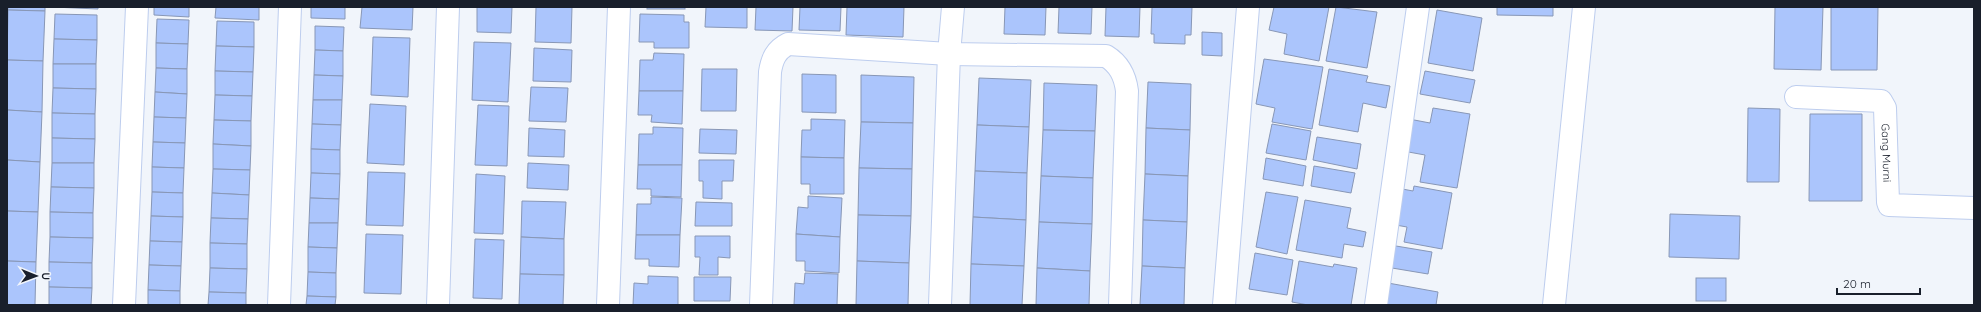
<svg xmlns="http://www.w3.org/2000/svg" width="1981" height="312" font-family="Quicksand,sans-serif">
  <rect width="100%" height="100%" fill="#f1f5fb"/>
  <g fill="#abc5fc" stroke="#8897b6">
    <polygon points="8,7 45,7 45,11 8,10"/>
    <polygon points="53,7 98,7 98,9"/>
    <polygon points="154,7 189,7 189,17 154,15"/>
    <polygon points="216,7 259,7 259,20 215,18"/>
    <polygon points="311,7 345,7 345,19 311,18"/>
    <polygon points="362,7 413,7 412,30 360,28"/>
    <polygon points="477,7 512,7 511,33 477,32"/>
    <polygon points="536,7 572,7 571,43 535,42"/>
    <rect x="647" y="7" width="38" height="2"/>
    <polygon points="706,7 747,7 747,28 705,27"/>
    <polygon points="756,7 793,7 792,31 755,30"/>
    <polygon points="800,7 841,7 840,31 799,30"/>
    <polygon points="847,7 904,7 903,37 846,35"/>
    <polygon points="1005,7 1046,7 1045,35 1004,34"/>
    <polygon points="1059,7 1092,7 1091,34 1058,33"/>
    <polygon points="1106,7 1140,7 1139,37 1105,36"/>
    <polygon points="1152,7 1192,7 1191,35 1185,35 1185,44 1154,43 1154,34 1151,34"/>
    <polygon points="1274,7 1329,7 1319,61 1284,54 1287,34 1269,30"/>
    <polygon points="1336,7 1377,12 1367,68 1326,61"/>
    <polygon points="1497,7 1553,7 1553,16 1497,15"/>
    <polygon points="1775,7 1823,7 1821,70 1774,69"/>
    <polygon points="1831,7 1878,7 1877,70 1831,70"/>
    <polygon points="8,10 45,11 43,61 7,60"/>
    <polygon points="1437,10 1482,18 1473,71 1428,63"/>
    <polygon points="55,14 97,15 97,40 54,39"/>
    <polygon points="640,14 684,15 684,22 689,22 689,48 654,48 654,42 639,42"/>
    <polygon points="157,19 189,20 188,44 156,43"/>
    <polygon points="217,21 254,22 254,47 216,46"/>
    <polygon points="315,26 344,27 343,51 315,50"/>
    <polygon points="1202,32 1222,33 1222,56 1202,55"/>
    <polygon points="373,37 410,38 408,97 371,95"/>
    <polygon points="54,39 97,40 96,64 53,64"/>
    <polygon points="474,42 511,43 508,102 472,100"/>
    <polygon points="156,43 188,44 187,69 156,68"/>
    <polygon points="216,46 254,47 253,72 215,71"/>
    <polygon points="534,48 572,50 571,82 533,81"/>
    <polygon points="315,50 343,51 343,76 314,75"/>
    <polygon points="654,53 684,54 683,91 639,91 640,60 653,60"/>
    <polygon points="1264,59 1323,67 1312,129 1272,122 1275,108 1256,104"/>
    <polygon points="7,60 43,61 42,112 7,110"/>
    <polygon points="53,64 96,64 96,89 53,88"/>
    <polygon points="156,68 187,69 187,94 155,92"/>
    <polygon points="702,69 737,69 736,111 701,111"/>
    <polygon points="1329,69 1368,76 1366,82 1390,86 1386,108 1363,103 1358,132 1319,125"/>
    <polygon points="215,71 253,72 252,96 215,95"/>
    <polygon points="1425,71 1475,80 1470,103 1420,94"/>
    <polygon points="802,74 836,75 836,113 802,112"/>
    <polygon points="314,75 343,76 342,100 313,100"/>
    <polygon points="861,75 914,77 913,123 861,122"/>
    <polygon points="979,78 1031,80 1029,127 977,125"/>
    <polygon points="1148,82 1191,84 1190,130 1146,128"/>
    <polygon points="1044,83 1097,85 1095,131 1043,130"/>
    <polygon points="531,87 568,88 566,122 529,121"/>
    <polygon points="53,88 96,89 95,114 52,113"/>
    <polygon points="639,91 683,91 682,124 651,122 652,115 638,115"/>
    <polygon points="155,92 187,94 186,118 154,117"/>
    <polygon points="215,95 252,96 251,121 214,120"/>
    <polygon points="313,100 342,100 341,125 312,124"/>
    <polygon points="370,104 406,106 404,165 367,163"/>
    <polygon points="478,105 509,106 507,166 475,165"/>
    <polygon points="1433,108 1470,114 1457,188 1420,182 1425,155 1403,151 1409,119 1430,123"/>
    <polygon points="1748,108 1780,109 1779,182 1747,182"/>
    <polygon points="7,110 42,112 40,162 7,160"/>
    <polygon points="52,113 95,114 95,139 52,138"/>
    <polygon points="1810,114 1862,114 1862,201 1809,201"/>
    <polygon points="154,117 186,118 185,143 153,142"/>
    <polygon points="811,119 845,120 844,158 801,157 802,130 811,130"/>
    <polygon points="214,120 251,121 251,146 213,144"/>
    <polygon points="861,122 913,123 912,169 859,168"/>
    <polygon points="312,124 341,125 340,150 311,149"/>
    <polygon points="1272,124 1311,131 1306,160 1266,153"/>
    <polygon points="977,125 1029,127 1027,173 975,171"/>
    <polygon points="653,127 683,128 682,165 638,165 639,134 653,134"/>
    <polygon points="529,128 565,130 564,157 528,156"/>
    <polygon points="1146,128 1190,130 1188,176 1145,174"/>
    <polygon points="700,129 737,130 736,154 699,153"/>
    <polygon points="1043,130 1095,131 1093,178 1041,176"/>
    <polygon points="1317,137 1361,144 1357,169 1313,160"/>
    <polygon points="52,138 95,139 94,163 52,163"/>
    <polygon points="153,142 185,143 184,168 152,167"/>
    <polygon points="213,144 251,146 250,170 213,169"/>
    <polygon points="311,149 340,150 340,174 311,173"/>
    <polygon points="801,157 844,158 844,194 810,194 810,184 801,184"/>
    <polygon points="1266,158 1306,166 1303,186 1263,179"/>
    <polygon points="7,160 40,162 38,212 7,211"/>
    <polygon points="699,160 734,160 733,181 722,181 722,199 703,198 703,181 699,181"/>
    <polygon points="52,163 94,163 94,188 51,187"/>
    <polygon points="528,163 569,165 568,190 527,188"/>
    <polygon points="638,165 682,165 681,197 651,196 651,189 637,189"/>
    <polygon points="1314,166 1355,173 1351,193 1311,186"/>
    <polygon points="152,167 184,168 183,193 152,192"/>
    <polygon points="859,168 912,169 911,216 858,215"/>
    <polygon points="213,169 250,170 249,195 212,193"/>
    <polygon points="975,171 1027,173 1026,220 973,217"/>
    <polygon points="368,172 405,173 403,226 366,225"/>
    <polygon points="311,173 340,174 339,199 310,198"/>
    <polygon points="476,174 505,176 503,234 474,233"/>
    <polygon points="1145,174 1188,176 1187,222 1143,220"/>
    <polygon points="1041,176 1093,178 1092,224 1039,222"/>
    <polygon points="1414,186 1452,193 1442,249 1404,242 1407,227 1390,224 1397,188 1413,191"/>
    <polygon points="51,187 94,188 93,213 50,212"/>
    <polygon points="152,192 183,193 183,217 151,216"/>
    <polygon points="1266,192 1298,197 1287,254 1256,247"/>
    <polygon points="212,193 249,195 248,219 211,218"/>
    <polygon points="808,196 842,198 840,237 796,234 798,207 808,208"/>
    <polygon points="651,197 682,198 680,235 636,235 637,204 651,204"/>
    <polygon points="310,198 339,199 338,223 309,223"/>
    <polygon points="1305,200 1351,208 1347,228 1366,232 1363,247 1344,244 1342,258 1296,250"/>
    <polygon points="522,201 566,202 564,239 521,237"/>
    <polygon points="696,202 732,203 732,226 695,226"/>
    <polygon points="7,211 38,212 36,262 7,261"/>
    <polygon points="50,212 93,213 93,238 50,237"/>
    <polygon points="1670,214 1740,216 1739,259 1669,257"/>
    <polygon points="858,215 911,216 909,263 857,261"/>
    <polygon points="151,216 183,217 182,242 150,241"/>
    <polygon points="973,217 1026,220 1024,266 971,264"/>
    <polygon points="211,218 248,219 247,244 210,243"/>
    <polygon points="1143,220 1187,222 1185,268 1142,266"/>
    <polygon points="1039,222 1092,224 1090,271 1037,268"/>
    <polygon points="309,223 338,223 337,248 308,247"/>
    <polygon points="366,234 403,235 401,294 364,293"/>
    <polygon points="796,234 840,237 839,273 805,271 805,261 796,261"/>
    <polygon points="636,235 680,235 679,267 649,266 649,259 635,259"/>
    <polygon points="695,236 730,236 730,258 718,257 718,275 699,275 700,257 695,257"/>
    <polygon points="50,237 93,238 92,263 49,262"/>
    <polygon points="521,237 564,239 564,275 520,274"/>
    <polygon points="475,239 504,240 502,299 473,298"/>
    <polygon points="150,241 182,242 181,266 149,265"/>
    <polygon points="210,243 247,244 247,269 210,268"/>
    <polygon points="1390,245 1432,252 1428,274 1386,267"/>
    <polygon points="308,247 337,248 336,273 308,272"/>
    <polygon points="1255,253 1293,260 1287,295 1249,289"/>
    <polygon points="7,261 36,262 35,305 7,305"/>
    <polygon points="857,261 909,263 908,305 856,305"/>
    <polygon points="1299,261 1333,267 1334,264 1357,268 1351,305 1308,305 1292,302"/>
    <polygon points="49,262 92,263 92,288 49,287"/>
    <polygon points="971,264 1024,266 1022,305 970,305"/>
    <polygon points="149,265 181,266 180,291 148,290"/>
    <polygon points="1142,266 1185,268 1184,305 1140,305"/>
    <polygon points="210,268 247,269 246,293 209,292"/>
    <polygon points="1037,268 1090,271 1089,305 1036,305"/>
    <polygon points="308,272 336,273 336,297 307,296"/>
    <polygon points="805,273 838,274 837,305 794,305 795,283 804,284"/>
    <polygon points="520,274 564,275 563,305 519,305"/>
    <polygon points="648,276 678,277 678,305 633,305 634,283 648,284"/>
    <polygon points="694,277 731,277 730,301 694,301"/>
    <rect x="1696" y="278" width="30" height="23"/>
    <polygon points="1388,283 1438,292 1436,305 1385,305"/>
    <polygon points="49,287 92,288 91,305 49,305"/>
    <polygon points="148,290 180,291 180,305 148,305"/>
    <polygon points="209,292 246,293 246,305 208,305"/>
    <polygon points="307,296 336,297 335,305 306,305"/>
  </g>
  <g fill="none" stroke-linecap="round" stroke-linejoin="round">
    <g stroke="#bdcdee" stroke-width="24">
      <g id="street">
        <path id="s1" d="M1796 97 1881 101 1885 108 1888 202 1889 205 1974 208"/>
        <polyline points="124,305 137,7"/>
        <polyline points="279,305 290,7"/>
        <polyline points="438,305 448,7"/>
        <polyline points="608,305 619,7"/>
        <path d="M761 305 770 72C772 59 776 50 788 44L949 54 1106 56C1119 64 1125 75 1127 91L1120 305"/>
        <polyline points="940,305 949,54 953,7"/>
        <polyline points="1224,305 1248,7"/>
        <polyline points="1376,305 1418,7"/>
        <polyline points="1554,305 1584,7"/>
      </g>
    </g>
    <use href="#street" stroke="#fff" stroke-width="22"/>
  </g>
  <g text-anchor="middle" stroke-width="3" stroke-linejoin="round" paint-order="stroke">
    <g font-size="11" fill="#191f2b" stroke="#f1f5fb">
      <text dy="4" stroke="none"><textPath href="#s1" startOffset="138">Gang Murni</textPath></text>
    </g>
  </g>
  <rect width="1981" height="312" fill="none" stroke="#191f2b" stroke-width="16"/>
  <g transform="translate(36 276) rotate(91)" stroke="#f1f5fb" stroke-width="3" paint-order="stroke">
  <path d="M0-3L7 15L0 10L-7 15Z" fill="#191f2b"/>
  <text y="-6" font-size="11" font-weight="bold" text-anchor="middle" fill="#191f2b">U</text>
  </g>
  <path d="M1837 288v6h83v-6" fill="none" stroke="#191f2b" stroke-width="2"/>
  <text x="1843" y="288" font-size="12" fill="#191f2b" stroke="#f1f5fb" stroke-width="3" paint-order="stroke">20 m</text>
</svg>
